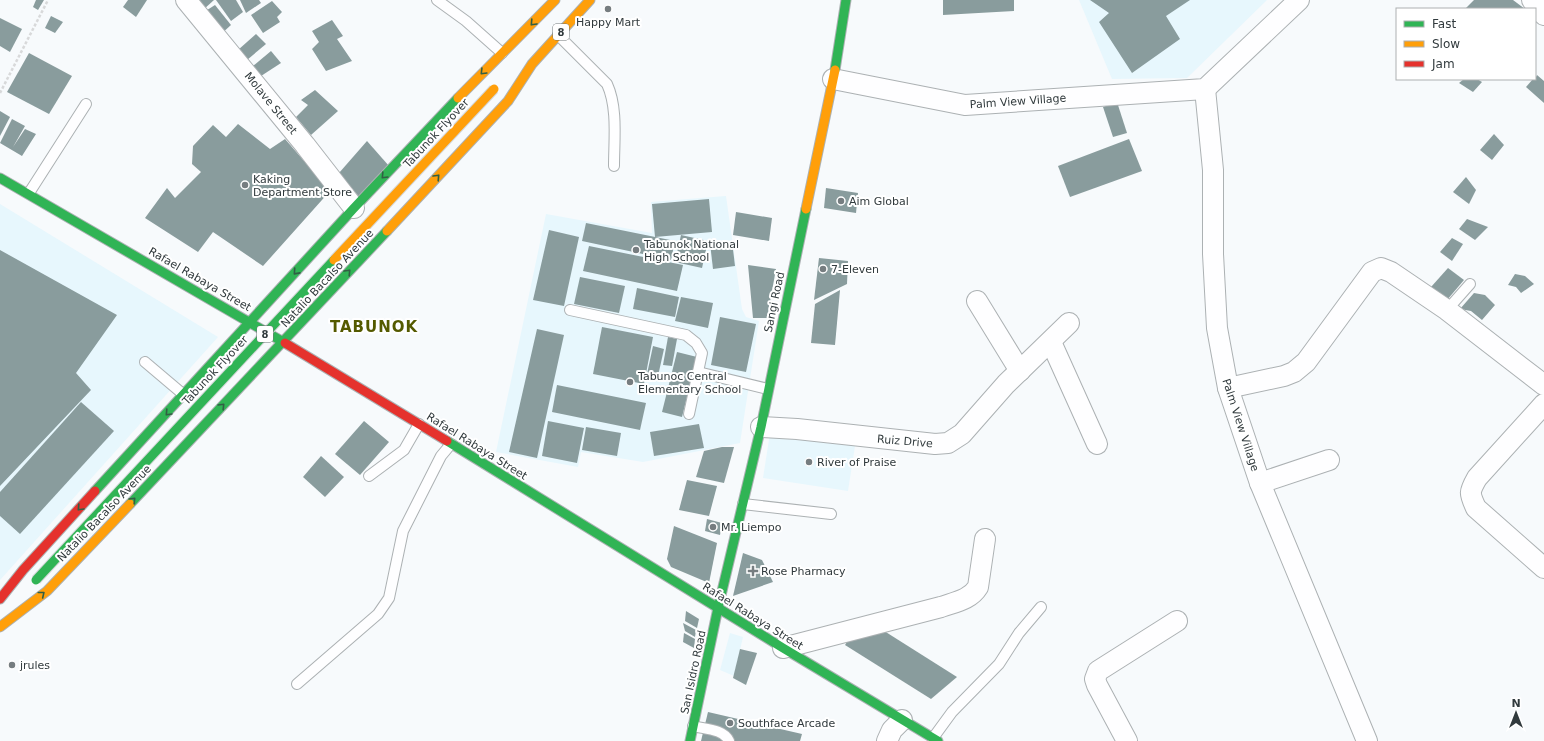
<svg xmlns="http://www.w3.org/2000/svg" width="1544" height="741" font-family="'DejaVu Sans',sans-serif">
  <rect width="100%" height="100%" fill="#f7fafc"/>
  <g fill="#e7f7fd">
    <polygon points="1079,0 1267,0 1187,78 1112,79"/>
    <polygon points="726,196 742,309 746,317 759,321 740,443 643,462 581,452 578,467 496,452 546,214 652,233 651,202"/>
    <polygon points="0,204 218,337 0,580"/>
    <polygon points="770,433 855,446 848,491 763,478"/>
    <polygon points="730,633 743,637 734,676 720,670"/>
  </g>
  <g fill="#899c9d">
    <polygon points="36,0 44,0 38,10 33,7"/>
    <polygon points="128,0 147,0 136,17 123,7"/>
    <polygon points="193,0 214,0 203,10"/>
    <polygon points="216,0 236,0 243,12 231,21"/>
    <polygon points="240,0 259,0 261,3 246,13"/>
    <polygon points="943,0 1014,0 1014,11 943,15"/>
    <polygon points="1090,0 1190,0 1166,16 1180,39 1132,73 1099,22 1109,13"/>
    <polygon points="1474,0 1513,0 1525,9 1465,9"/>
    <polygon points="272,1 282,12 277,17 280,22 263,33 251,15"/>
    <polygon points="215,5 231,25 220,35 204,12"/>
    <polygon points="51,16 63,22 55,33 45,28"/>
    <polygon points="0,18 22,29 10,52 0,46"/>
    <polygon points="332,20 343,36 337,39 352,61 326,71 312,49 319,42 312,31"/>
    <polygon points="256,34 266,44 247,60 238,50"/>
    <polygon points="271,51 281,63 261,76 253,66"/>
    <polygon points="29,53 72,76 49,114 7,92"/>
    <polygon points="1537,75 1544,81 1544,103 1526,87 1533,79 1535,79"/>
    <polygon points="1464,79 1477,79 1482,82 1473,92 1459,83"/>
    <polygon points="315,90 338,111 311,135 296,117 308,105 301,100"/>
    <polygon points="1117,102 1127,133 1113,137 1103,107"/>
    <polygon points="0,111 10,117 0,136"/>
    <polygon points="12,119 25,126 13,147 25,129 36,134 22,156 0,143"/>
    <polygon points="238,124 270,149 285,139 330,191 263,266 213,232 198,252 145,218 167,188 175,198 201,172 192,164 193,146 213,125 226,137"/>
    <polygon points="1494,134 1504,145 1492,160 1480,150"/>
    <polygon points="1129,139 1142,171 1070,197 1058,166"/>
    <polygon points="367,141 389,166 360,198 339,173"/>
    <polygon points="1466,177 1476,190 1469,204 1453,192"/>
    <polygon points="826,188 858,193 856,213 824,208"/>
    <polygon points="709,199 712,232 655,237 652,204"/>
    <polygon points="736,212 772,218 769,241 733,235"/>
    <polygon points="1467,219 1488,227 1475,240 1459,229"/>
    <polygon points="586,223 675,241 671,260 582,241"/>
    <polygon points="549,230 579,237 564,306 533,300"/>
    <polygon points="681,235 708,241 702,268 675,262"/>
    <polygon points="1452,238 1463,244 1452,261 1440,252"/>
    <polygon points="732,241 735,266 713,269 710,243"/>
    <polygon points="589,246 683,265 677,291 583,271"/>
    <polygon points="0,250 117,315 76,373 91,390 0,486"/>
    <polygon points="819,258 848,261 847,284 814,300"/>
    <polygon points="748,265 776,269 767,318 753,318"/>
    <polygon points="1448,268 1464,280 1447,300 1431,287"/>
    <polygon points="1515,274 1525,276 1534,284 1521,293 1516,287 1508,285"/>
    <polygon points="580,277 625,286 619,313 574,304"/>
    <polygon points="637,288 679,297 675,317 633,309"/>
    <polygon points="840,290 835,345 811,343 815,304"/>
    <polygon points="1474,293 1485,295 1495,305 1482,320 1471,311 1460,309"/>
    <polygon points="681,297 713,303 708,328 675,321"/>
    <polygon points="720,317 756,324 746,372 711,365"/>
    <polygon points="602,327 653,337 644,384 593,374"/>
    <polygon points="537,329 564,335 537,458 509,452"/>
    <polygon points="668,337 677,339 672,366 663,365"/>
    <polygon points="653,346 664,349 658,376 647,374"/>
    <polygon points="677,352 697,357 682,417 662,412"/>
    <polygon points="557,385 646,403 640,430 552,412"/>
    <polygon points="81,402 114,431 20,534 0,516 0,492"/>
    <polygon points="364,421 389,442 360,475 335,454"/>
    <polygon points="548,421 584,428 577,463 542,456"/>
    <polygon points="699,424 704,448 654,456 650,432"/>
    <polygon points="586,427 621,433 617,456 582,450"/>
    <polygon points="722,447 734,447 724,483 696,477 704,451"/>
    <polygon points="321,456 344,477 325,497 303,477"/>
    <polygon points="687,480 717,486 709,516 679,510"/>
    <polygon points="707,519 722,523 720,535 705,531"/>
    <polygon points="674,526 717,543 709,583 671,567 667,559"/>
    <polygon points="743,553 762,560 773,582 733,596"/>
    <polygon points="686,611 699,619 697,628 685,621"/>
    <polygon points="683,623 696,630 695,637 685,631"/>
    <polygon points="881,629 957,677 931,699 845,645 852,635"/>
    <polygon points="684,633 695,639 694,648 683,642"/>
    <polygon points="740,649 757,653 746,685 733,678"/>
    <polygon points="708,712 802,734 800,741 701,741"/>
  </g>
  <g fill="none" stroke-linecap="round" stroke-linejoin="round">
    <g stroke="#acb1b3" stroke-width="12">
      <g id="lane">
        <polyline points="437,0 466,21 502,53"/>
        <path d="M558 35 607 84C618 108 614 140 614 166"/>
        <polyline points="29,193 86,104"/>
        <polyline points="570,310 686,335 696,343 702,353 689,414"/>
        <polyline points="1447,310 1470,284"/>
        <polyline points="145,362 184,395"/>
        <polyline points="698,372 768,389"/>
        <polyline points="369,476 404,450 419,424"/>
        <polyline points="743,504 831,514"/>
        <polyline points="297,684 378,614 389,598 403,531 441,456 451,444"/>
        <path d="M693 726C704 729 724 729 729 741"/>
        <polyline points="933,738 952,712 999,664 1019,633 1041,607"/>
      </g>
    </g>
    <g stroke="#acb1b3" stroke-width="22">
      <g id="street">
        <polyline points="186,0 305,145 354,208"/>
        <polyline points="1532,0 1544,15"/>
        <polyline points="833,79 965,105 1205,89 1299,0"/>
        <polyline points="1205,89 1213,170 1213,254 1217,328 1228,388 1260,483 1367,741"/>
        <polyline points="977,301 1020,371"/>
        <polyline points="1051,342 1097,444"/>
        <polyline points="1228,388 1284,376 1294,372 1306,362 1372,272 1381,268 1391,272 1447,310 1544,385"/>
        <path d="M1544 404 1477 478C1469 492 1469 493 1476 508L1544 568"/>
        <polyline points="761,427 797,429 935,444 948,443 962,434 1006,384 1069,323"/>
        <polyline points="1260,483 1329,460"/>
        <path d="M783 648 941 607C955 602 970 600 978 587L985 539"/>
        <polyline points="887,741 892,730 902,720"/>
        <polyline points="1127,741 1097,685 1095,679 1098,671 1177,621"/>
      </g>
    </g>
    <g stroke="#acb1b3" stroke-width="11">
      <g id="fast">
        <polyline points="835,70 846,0"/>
        <polyline points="0,178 285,343"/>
        <polyline points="447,441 783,648 938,741"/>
        <polyline points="95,491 354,208 458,98"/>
        <polyline points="130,504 387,231"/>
        <polyline points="690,741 718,608 761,427 806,209"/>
      </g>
    </g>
    <g stroke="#acb1b3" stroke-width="11">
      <g id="slow">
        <polyline points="458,98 555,0"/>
        <polyline points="806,209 835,70"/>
        <polyline points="387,231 508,101 532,64 590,0"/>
        <polyline points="0,627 47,591 130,504"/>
      </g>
    </g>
    <g stroke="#acb1b3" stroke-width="11">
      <g id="jam">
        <polyline points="285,343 447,441"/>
        <polyline points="0,599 23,570 95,491"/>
      </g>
    </g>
    <polyline stroke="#d8d9da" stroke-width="2.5" stroke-dasharray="3 2" stroke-linecap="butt" points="0,93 48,0"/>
    <use href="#lane" stroke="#fefeff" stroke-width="10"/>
    <use href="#street" stroke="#fefeff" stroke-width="20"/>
    <use href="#fast" stroke="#30b455" stroke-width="9"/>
    <use href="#slow" stroke="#ff9f0a" stroke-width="9"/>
    <use href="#jam" stroke="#e5322d" stroke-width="9"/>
    <g stroke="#d3d6d7" stroke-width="11" stroke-linecap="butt">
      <polyline id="fast-bridge" points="36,580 334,260"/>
    </g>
    <g stroke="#d3d6d7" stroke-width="11" stroke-linecap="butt">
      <polyline id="slow-bridge" points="334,260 494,89"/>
    </g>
    <use href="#fast-bridge" stroke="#30b455" stroke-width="9"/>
    <use href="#slow-bridge" stroke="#ff9f0a" stroke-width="9"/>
  </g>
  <defs><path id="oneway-chevron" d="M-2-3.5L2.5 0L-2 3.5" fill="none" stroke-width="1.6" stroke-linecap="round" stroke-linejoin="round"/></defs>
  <g stroke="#315f44">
    <use href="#oneway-chevron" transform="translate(533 23) rotate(133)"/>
    <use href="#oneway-chevron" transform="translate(483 72) rotate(135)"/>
    <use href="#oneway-chevron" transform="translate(384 176) rotate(134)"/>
    <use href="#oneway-chevron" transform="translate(437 177) rotate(-47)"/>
    <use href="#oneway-chevron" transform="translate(296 272) rotate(132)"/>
    <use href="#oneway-chevron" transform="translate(348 272) rotate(-47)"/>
    <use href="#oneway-chevron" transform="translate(222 406) rotate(-46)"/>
    <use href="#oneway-chevron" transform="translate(168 413) rotate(133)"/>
    <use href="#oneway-chevron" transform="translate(133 500) rotate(-46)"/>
    <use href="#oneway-chevron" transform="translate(80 508) rotate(133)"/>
    <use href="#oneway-chevron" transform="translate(42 594) rotate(-39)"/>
  </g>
  <g fill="#767d80" stroke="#fff" stroke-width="1.5">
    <circle cx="608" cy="9" r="4"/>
    <circle cx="245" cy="185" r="4"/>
    <circle cx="841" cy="201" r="4"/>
    <circle cx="636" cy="250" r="4"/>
    <circle cx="823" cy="269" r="4"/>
    <circle cx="630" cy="382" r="4"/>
    <circle cx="809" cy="462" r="4"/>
    <circle cx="713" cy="527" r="4"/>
    <path d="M751 565h4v4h4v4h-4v4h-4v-4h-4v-4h4z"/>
    <circle cx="12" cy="665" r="4"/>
    <circle cx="730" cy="723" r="4"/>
  </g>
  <g text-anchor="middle" stroke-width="4" stroke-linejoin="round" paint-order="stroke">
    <g fill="#fff" stroke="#6f7577" stroke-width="1">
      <rect x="553" y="24" width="16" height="16" rx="3"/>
      <rect x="257" y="326" width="16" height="16" rx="3"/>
    </g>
    <g font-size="10" font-weight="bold" fill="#313a3d">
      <text x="561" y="36">8</text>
      <text x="265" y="338">8</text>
    </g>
    <g font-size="11" fill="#313a3d" stroke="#fff" text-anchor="start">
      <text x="608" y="26" text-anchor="middle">Happy Mart</text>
      <text x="253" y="183">Kaking<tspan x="253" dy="13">Department Store</tspan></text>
      <text x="849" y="205">Aim Global</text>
      <text x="644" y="248">Tabunok National<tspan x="644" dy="13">High School</tspan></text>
      <text x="831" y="273">7-Eleven</text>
      <text x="638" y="380">Tabunoc Central<tspan x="638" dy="13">Elementary School</tspan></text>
      <text x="817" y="466">River of Praise</text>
      <text x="721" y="531">Mr. Liempo</text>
      <text x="761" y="575">Rose Pharmacy</text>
      <text x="20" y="669">jrules</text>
      <text x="738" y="727">Southface Arcade</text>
    </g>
    <g font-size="11" fill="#313a3d" stroke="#fff">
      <text transform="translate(1018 101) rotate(-4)" y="4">Palm View Village</text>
      <text transform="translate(271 103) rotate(51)" y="4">Molave Street</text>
      <text transform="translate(436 133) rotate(-47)" y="4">Tabunok Flyover</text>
      <text transform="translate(327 278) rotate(-47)" y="4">Natalio Bacalso Avenue</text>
      <text transform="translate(200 279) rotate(30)" y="4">Rafael Rabaya Street</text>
      <text transform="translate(774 302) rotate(-78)" y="4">Sangi Road</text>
      <text transform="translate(215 370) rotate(-47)" y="4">Tabunok Flyover</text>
      <text transform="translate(1241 425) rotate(72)" y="4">Palm View Village</text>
      <text transform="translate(905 441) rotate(5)" y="4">Ruiz Drive</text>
      <text transform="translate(477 446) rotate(32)" y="4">Rafael Rabaya Street</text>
      <text transform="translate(104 513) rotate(-46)" y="4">Natalio Bacalso Avenue</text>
      <text transform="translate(753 616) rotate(32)" y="4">Rafael Rabaya Street</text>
      <text transform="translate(693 672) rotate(-78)" y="4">San Isidro Road</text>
    </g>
    <g font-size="15" font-weight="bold" letter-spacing="1" fill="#545a00" stroke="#fff">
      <text x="374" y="332">TABUNOK</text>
    </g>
  </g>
  <rect x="1396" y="8" width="140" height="72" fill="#ffffff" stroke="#adb0b1"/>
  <rect x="1404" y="21" width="20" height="6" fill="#30b455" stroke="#adb0b1"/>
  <text x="1432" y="28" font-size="12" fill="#313a3d">Fast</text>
  <rect x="1404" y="41" width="20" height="6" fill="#ff9f0a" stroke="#adb0b1"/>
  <text x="1432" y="48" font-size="12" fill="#313a3d">Slow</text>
  <rect x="1404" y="61" width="20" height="6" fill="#e5322d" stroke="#adb0b1"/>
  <text x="1432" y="68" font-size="12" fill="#313a3d">Jam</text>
  <g transform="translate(1516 713)" stroke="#ffffff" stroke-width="3" paint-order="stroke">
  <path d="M0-3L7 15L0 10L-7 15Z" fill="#313a3d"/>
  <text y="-6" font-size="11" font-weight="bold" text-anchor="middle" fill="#313a3d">N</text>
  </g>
</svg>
